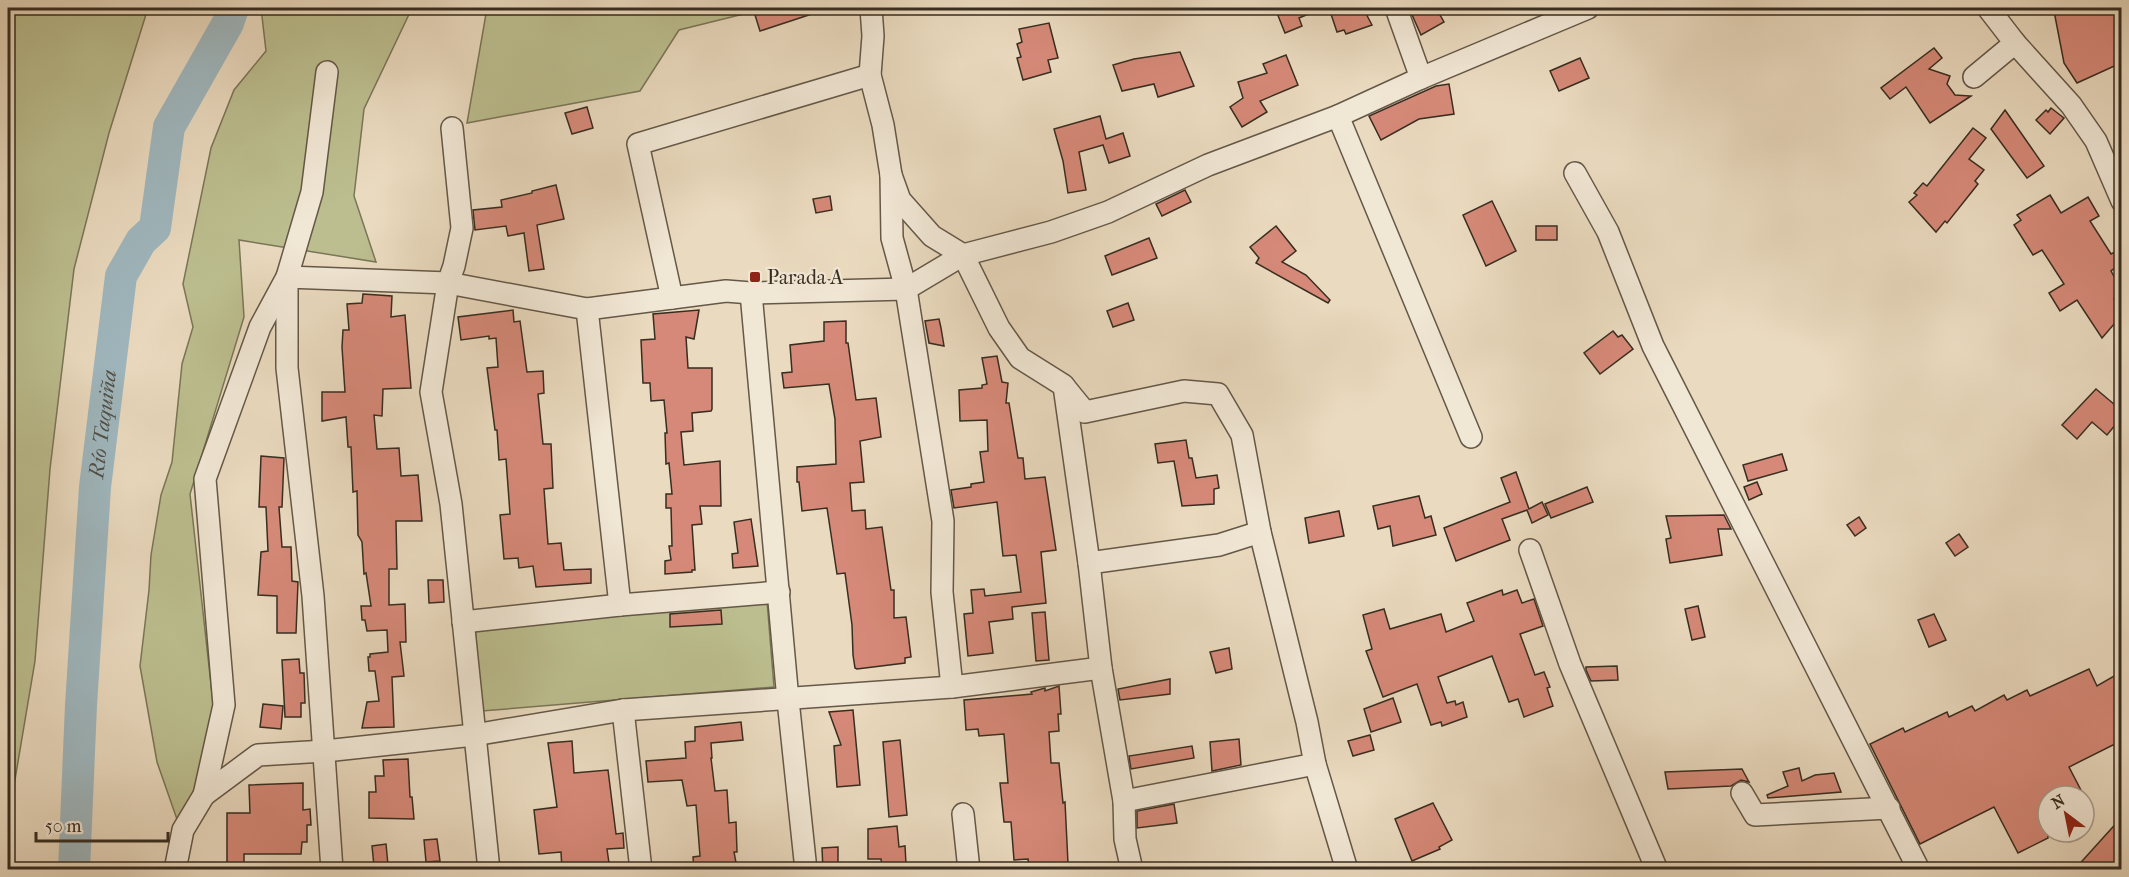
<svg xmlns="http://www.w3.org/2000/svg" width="2129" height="877" font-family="'IM FELL French Canon',serif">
  <rect width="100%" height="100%" fill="#eadabf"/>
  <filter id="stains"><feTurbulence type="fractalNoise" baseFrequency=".00333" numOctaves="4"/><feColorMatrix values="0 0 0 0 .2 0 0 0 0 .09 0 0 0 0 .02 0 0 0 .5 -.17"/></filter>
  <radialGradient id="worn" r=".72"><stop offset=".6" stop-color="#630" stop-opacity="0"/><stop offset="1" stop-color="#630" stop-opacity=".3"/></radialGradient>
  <g fill="#bcbe8f" stroke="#7a7658" stroke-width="1.5">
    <polygon points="8,8 148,8 109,133 74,269 50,469 35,661 8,821"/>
    <polygon points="261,8 412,8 364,109 354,196 376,262 239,240 244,317 190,494 214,712 195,798 179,825 157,762 140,666 149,590 151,555 161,495 172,462 182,364 193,327 183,284 211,148 234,90 266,51"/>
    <polygon points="487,8 768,8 679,30 640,91 467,123"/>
    <polygon points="767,601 774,687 482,711 475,628"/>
  </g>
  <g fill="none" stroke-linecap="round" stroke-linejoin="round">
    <path stroke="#9fb7be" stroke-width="32" id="s1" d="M74 870 81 705 95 487 121 276 141 241 155 228 169 127 228 23 233 8"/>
  </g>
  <g fill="#d68978" stroke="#372d20" stroke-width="1.5">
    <polygon points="781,8 820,8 821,11 760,31 755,15"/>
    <polygon points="1275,8 1323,8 1299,18 1302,26 1285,33"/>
    <polygon points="1329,8 1363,8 1372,25 1346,34 1344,30 1337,32"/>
    <polygon points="1409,8 1436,8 1444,22 1421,35"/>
    <polygon points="2071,8 2121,8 2121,63 2077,83 2064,63 2054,11"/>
    <polygon points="1049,23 1058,58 1048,60 1051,72 1023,80 1017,58 1021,57 1017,44 1022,42 1019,29"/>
    <polygon points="1934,48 1942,58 1929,69 1950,76 1947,84 1955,95 1971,96 1930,123 1906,87 1890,99 1881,88"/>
    <polygon points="1180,52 1194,86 1158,97 1154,84 1122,91 1113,65 1134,59"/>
    <polygon points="1286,55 1298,85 1260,101 1267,112 1242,127 1230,107 1243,98 1238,82 1267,73 1263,64"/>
    <polygon points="1580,58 1589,78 1559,91 1550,71"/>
    <polygon points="1449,84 1454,114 1419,119 1381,140 1369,116 1436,86"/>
    <polygon points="587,107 593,128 572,134 565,113"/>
    <polygon points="2051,108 2064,118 2050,134 2036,120 2046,110 2048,112"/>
    <polygon points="2005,110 2044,166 2027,178 1991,129"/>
    <polygon points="1100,116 1106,139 1123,133 1130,156 1109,163 1103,145 1079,152 1086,190 1068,193 1063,161 1054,129"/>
    <polygon points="1973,128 1986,138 1969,159 1984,170 1975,181 1978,184 1947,223 1945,221 1936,232 1909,202 1917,195 1914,193 1923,183 1927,186"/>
    <polygon points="556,185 564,219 537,225 544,269 529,271 524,233 508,236 506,226 475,230 473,210 502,207 501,200 532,193 532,191"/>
    <polygon points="1185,190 1191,202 1162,216 1156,204"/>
    <polygon points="2050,195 2061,213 2088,197 2099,216 2090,221 2111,254 2115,252 2121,263 2111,271 2121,289 2114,299 2121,306 2121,316 2102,338 2077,300 2060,311 2049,293 2064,284 2042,250 2033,255 2014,225 2021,220 2017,215"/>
    <polygon points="830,196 832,210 816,213 813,199"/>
    <polygon points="1492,201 1516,251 1486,266 1463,215"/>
    <polygon points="1276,226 1296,251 1282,262 1306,275 1330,300 1328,303 1256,263 1259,258 1250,247"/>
    <rect x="1536" y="226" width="21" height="14"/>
    <polygon points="1149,238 1157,258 1112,275 1105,256"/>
    <polygon points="363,294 392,296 391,317 405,315 411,388 383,389 382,416 374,415 377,449 399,448 401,476 418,475 422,521 396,521 397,569 389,569 389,605 405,604 406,642 400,642 404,676 392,677 394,727 362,728 367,702 379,701 375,671 369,671 368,657 370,657 370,654 388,652 387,630 367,631 365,620 362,620 361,606 371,606 366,573 364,574 362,542 358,535 357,491 353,492 351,447 348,447 346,417 322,421 322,392 345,392 342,347 343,330 349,330 347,304 362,303"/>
    <polygon points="1128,303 1134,320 1113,327 1107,311"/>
    <polygon points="513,310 514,322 520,321 527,372 543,371 544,393 538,394 543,444 551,444 553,488 544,489 548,544 561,543 564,570 591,569 591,583 536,587 533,566 519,568 518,558 504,559 500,515 510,514 506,459 499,460 497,430 495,430 487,368 498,367 496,338 489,339 489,336 461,340 458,317"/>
    <polygon points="699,310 694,339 686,337 688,368 712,368 712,409 711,411 692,413 693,431 681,432 684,465 720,461 721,506 700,506 702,524 692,525 695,570 692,570 692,572 665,574 665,561 671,560 669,546 672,546 671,508 666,508 666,494 672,494 669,463 666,464 665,433 667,433 664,400 651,401 650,383 643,383 641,340 655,339 653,314"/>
    <polygon points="939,319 941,328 944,346 929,343 925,321"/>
    <polygon points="846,321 846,343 848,343 856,400 876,398 881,437 860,441 864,482 850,483 852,511 865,510 866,529 882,527 891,590 894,590 894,618 906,617 911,657 905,658 905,663 857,669 855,668 853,655 852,625 845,573 837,574 827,508 802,511 799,482 797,482 797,467 836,464 835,419 829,384 784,388 782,373 792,372 790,345 824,341 824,322"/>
    <polygon points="1613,331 1618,337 1622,335 1633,349 1600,374 1584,353"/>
    <polygon points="997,356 1002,382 1008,383 1006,403 1009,403 1018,458 1023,458 1025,479 1045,477 1056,550 1041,552 1046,603 1012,607 1013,619 989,622 993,653 968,656 964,614 973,613 971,590 984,589 985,596 1021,592 1016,555 1003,556 997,502 954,508 951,490 971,487 971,484 984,482 980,452 988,451 987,420 960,421 959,390 982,388 982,385 987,384 982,358"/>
    <polygon points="2096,389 2121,410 2121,418 2107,435 2092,422 2077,439 2062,425"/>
    <polygon points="1186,440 1189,458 1192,458 1196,478 1217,475 1219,488 1214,489 1214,504 1182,506 1174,461 1158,463 1155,444"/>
    <polygon points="1782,454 1787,470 1748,481 1743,465"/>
    <polygon points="261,456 284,458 282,507 279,507 282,547 291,547 292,581 298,582 296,633 277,633 277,596 258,595 261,552 268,551 266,507 259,507"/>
    <polygon points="1516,472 1529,509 1542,502 1548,515 1532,523 1527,510 1502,519 1510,540 1456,561 1444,528 1510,502 1501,478"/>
    <polygon points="1757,482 1762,494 1749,500 1744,487"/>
    <polygon points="1587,487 1593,502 1551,518 1545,504"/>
    <polygon points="1419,496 1425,518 1431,516 1436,535 1393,546 1390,526 1378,529 1373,506"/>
    <polygon points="1339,511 1344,536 1309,543 1305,518"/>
    <polygon points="1724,515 1731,529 1718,529 1722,555 1670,563 1666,539 1671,538 1666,516"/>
    <polygon points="1859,517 1866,528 1855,536 1847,525"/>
    <polygon points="751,519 758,566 733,568 732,554 738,553 734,522"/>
    <polygon points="1959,534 1968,547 1955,556 1946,543"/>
    <polygon points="428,580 443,580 444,602 429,603"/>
    <polygon points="1502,590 1503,595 1517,590 1522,603 1534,599 1543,626 1520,634 1535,675 1544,672 1550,687 1547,688 1553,706 1524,717 1518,699 1509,702 1492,656 1438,677 1447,703 1455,701 1456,705 1463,702 1467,717 1442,726 1441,722 1431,725 1417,684 1383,697 1366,651 1372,649 1363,615 1384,609 1390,629 1441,614 1446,632 1474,621 1467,603"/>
    <polygon points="1698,606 1705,637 1692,640 1685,609"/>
    <polygon points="721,610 722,624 670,627 670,614"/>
    <polygon points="1045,612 1049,660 1036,661 1032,613"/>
    <polygon points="1934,614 1946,640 1929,647 1918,620"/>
    <polygon points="1229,648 1232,669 1216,673 1210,652"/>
    <polygon points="299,659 300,673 304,673 305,703 301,703 301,717 285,717 282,660"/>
    <polygon points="1617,666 1618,680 1591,681 1586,670 1586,667"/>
    <polygon points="2089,669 2097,686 2121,672 2121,741 2069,767 2084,796 2048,796 2048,838 2018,853 1994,807 1920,844 1870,744 1903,728 1905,732 1947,712 1949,717 1972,706 1975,711 2004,695 2007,700 2027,690 2030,696"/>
    <polygon points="1170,679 1170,694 1120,700 1118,689"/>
    <polygon points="1059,686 1061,714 1058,714 1059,731 1049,732 1051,763 1059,763 1063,803 1065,802 1068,863 1029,866 1028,859 1014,860 1011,822 1004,822 1000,783 1008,783 1004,734 979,736 978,729 966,730 964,700 1032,694 1031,692 1045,688 1045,691"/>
    <polygon points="1393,698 1401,722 1371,732 1364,709"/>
    <polygon points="263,704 283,706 281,729 260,727"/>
    <polygon points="853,710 860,785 837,787 834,746 841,745 829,712"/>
    <polygon points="741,722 743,740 711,743 712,758 711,758 715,791 727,790 729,823 736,822 737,852 734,852 737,868 694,870 693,857 700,856 696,805 687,806 682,780 648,782 646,761 686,758 685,742 695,741 695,727"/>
    <polygon points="1370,735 1374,750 1353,756 1348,741"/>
    <polygon points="1239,739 1241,765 1212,771 1210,742"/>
    <polygon points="900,740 907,815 889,817 883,742"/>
    <polygon points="572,741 574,773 608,770 616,834 623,833 624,848 607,849 609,863 577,866 578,870 562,870 561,852 539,854 534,810 557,807 548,743"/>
    <polygon points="1192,746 1194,758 1131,769 1129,756"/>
    <polygon points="408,759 410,797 412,797 414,819 369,818 369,792 376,792 375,776 384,776 383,760"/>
    <polygon points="1799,768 1802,781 1815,775 1834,773 1841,792 1768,798 1767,795 1788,786 1783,772"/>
    <polygon points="1742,769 1749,782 1741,780 1731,786 1668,789 1665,772"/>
    <polygon points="303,783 303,810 310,809 311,825 307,825 307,842 302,842 301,854 244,854 244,870 227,870 227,813 250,813 249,785"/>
    <polygon points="1433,803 1452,840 1439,847 1440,849 1412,861 1395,819"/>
    <polygon points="1174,804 1177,823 1137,828 1137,811"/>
    <polygon points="2121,818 2121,857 2110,870 2074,870"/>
    <polygon points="897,826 899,847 905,846 906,864 904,865 904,870 888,870 887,866 882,867 881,859 868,859 868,829"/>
    <polygon points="437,839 440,861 426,862 424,840"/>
    <polygon points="386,844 388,865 374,866 372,846"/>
    <polygon points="838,847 838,870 823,870 822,848"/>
  </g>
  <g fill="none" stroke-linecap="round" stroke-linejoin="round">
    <g stroke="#645848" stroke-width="24">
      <g id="minor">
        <polyline points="871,8 873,36 870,75 883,125 891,175 892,238 906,289 943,521 942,592 952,687"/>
        <polyline points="1396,8 1421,78"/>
        <polyline points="1988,8 2015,43 2071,105 2096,141 2122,201"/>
        <polyline points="1974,77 2015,43"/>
        <polyline points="1338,116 1471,437"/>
        <polyline points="452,128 462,228 454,266 448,283 431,392 451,504 489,870"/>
        <polyline points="1575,173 1608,232 1653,346 1919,870"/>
        <polyline points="891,175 900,200 932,236 963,255 999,328 1020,358 1063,385 1085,412 1184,391 1218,394 1242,435 1260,532 1307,722 1315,764 1347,870"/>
        <polyline points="751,293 788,700 806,870"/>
        <polyline points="672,298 638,144 870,75"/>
        <polyline points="587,309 620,605"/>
        <polyline points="1064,386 1089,563 1101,668 1124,801 1125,839 1132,870"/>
        <polyline points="1530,550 1570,664 1657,870"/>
        <polyline points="1089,563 1219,545 1260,532"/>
        <polyline points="463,622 620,605 779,592"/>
        <polyline points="623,710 641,870"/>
        <polyline points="1742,793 1755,815 1889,808"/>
        <polyline points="204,795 258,755 325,751 474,735 623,710 952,687 1101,668"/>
        <polyline points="1124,801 1315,764"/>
        <polyline points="963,814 969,870"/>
        <polyline points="175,870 183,830 204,795 224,705 205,479 260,327 287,277 312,192 327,72"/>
        <polyline points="332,870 313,596 287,368 287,277 448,283 587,309 726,291 751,293 906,289 963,255 1051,232 1108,212 1208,165 1338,116 1421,78 1588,8"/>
      </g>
    </g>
    <use href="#minor" stroke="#f1e7d5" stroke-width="21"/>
  </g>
  <rect fill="#8f2418" stroke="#f1e7d5" stroke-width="2" x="749" y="271" width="12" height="12" rx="3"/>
  <g text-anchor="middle" stroke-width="4.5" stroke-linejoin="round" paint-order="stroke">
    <g font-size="20" fill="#372d20" stroke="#f1e7d5" text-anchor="start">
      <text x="767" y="284">Parada A</text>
    </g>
    <g font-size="21" font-style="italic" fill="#515048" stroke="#f1e7d5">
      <text dy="7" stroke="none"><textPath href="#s1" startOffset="447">Río Taquiña</textPath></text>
    </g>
  </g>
  <rect width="2129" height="877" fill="none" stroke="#eadabf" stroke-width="30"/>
  <rect x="9" y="9" width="2111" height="859" fill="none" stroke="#372d20" stroke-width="3"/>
  <rect x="15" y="15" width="2099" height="847" fill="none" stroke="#372d20" stroke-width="1.5"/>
  <g transform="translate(2066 814) rotate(328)"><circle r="28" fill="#f1e7d5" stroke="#a79d8d" stroke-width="1.5"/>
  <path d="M0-4.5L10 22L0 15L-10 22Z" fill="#8f2418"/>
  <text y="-9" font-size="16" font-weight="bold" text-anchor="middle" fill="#372d20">N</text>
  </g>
  <path d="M36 832v9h132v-9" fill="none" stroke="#372d20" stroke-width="3"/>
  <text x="45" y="832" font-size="18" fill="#372d20" stroke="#f1e7d5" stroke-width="4.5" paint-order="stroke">50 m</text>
  <rect width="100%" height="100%" filter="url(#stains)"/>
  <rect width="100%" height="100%" fill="url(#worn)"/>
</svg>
